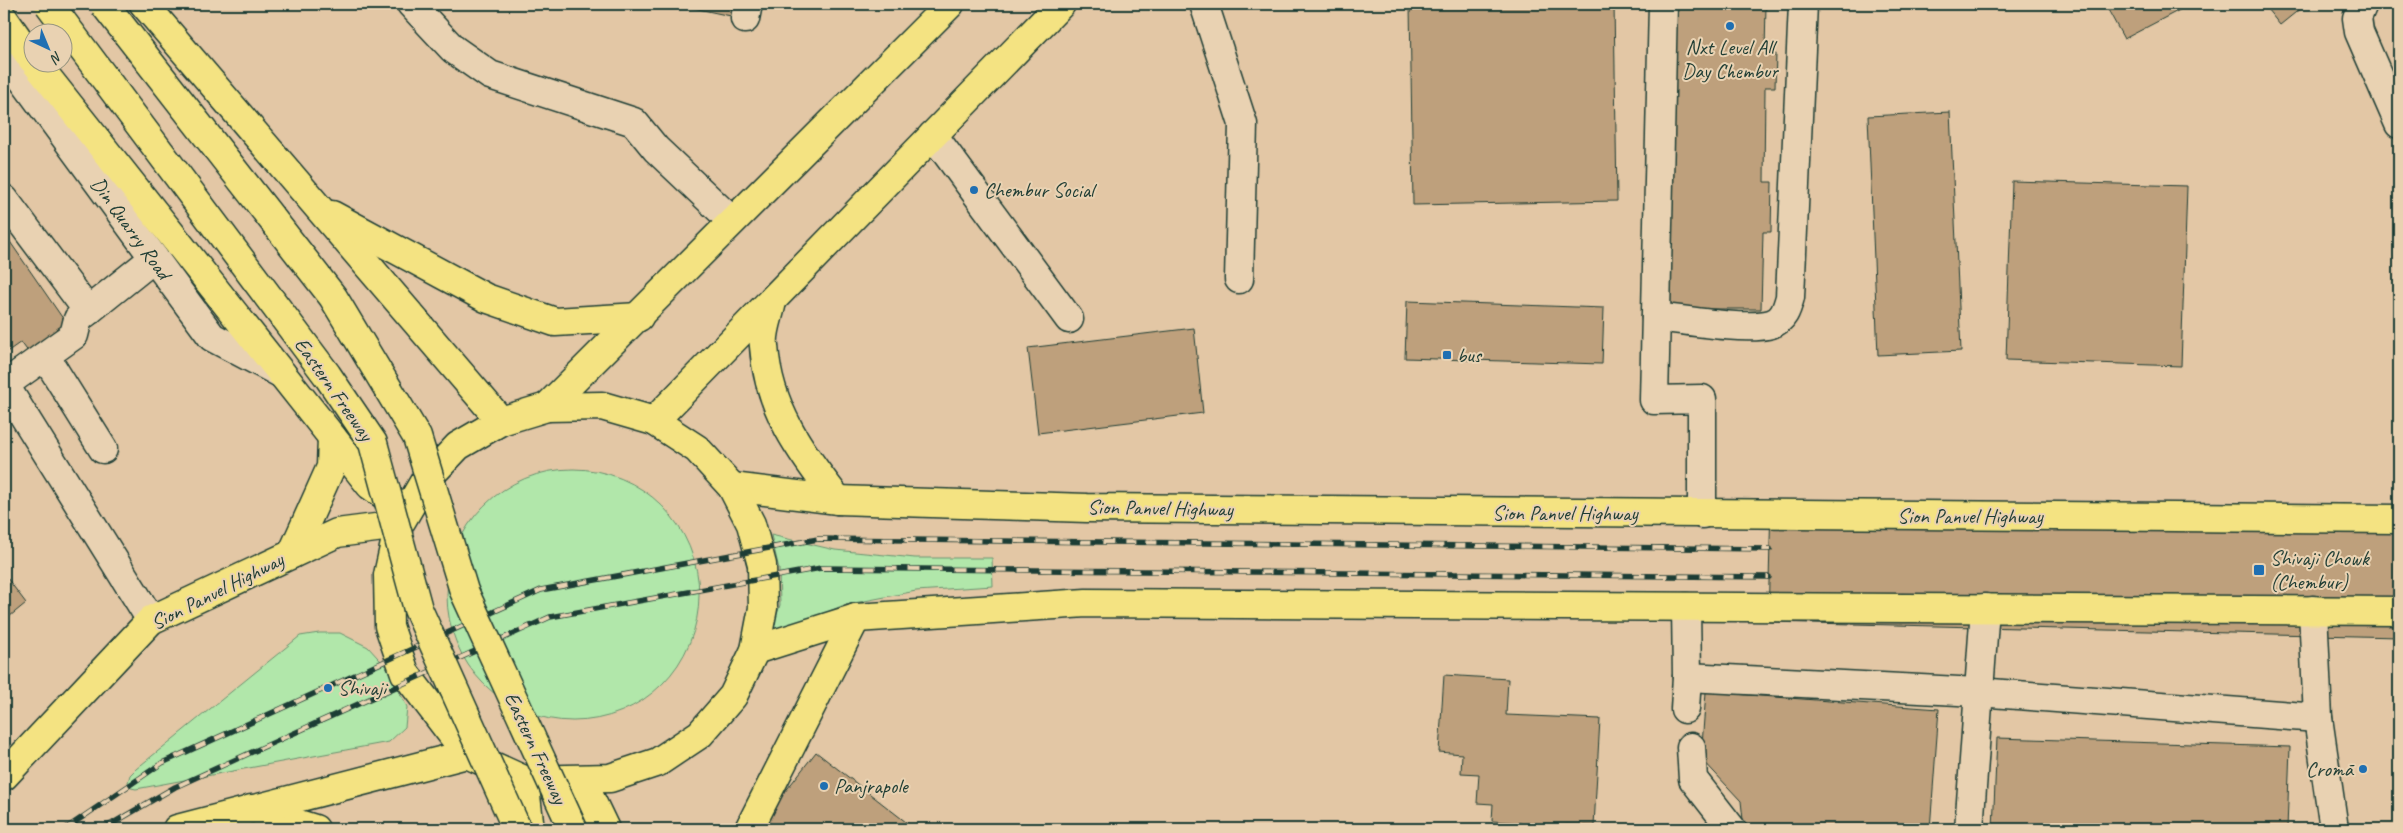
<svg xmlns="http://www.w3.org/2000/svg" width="2403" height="833" font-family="Caveat,sans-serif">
  <rect width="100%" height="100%" fill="#e3c7a5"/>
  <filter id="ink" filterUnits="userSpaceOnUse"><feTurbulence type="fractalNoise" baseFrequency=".02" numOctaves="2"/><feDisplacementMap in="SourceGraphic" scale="10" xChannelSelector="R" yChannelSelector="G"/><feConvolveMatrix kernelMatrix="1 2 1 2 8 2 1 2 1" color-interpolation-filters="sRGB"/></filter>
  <g filter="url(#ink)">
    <g fill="#b1e7aa" stroke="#68926f">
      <circle cx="573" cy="595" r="126"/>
      <polygon points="771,535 835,550 915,558 992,558 993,586 916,591 844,605 770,636 780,605 779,569"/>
      <polygon points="319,633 340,633 368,647 387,668 407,707 405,727 389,742 136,789 131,788 128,782 130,775 136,769 300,636"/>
    </g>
    <g fill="#bea07c" stroke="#1f3d34">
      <polygon points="675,4 742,4 740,18"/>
      <polygon points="1410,4 1614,4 1617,201 1413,205"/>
      <polygon points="1674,4 1766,4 1765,53 1776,54 1775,87 1765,87 1764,182 1772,182 1771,232 1763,232 1761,309 1669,309"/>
      <polygon points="2105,4 2191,4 2124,39"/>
      <polygon points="2263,4 2306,4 2280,25"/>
      <polygon points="1950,112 1961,351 1878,355 1868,116"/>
      <polygon points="2012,181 2187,186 2181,366 2006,360"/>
      <polygon points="4,233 68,326 29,353 21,342 4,354"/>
      <polygon points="1407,301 1604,308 1602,364 1405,358"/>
      <polygon points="1194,328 1203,413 1038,433 1028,348"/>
      <polygon points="1771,502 2399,516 2399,637 1768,622"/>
      <polygon points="4,574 26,603 4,621"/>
      <polygon points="1444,675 1508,679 1506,715 1600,719 1594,826 1565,825 1565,829 1520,829 1521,823 1492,821 1493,804 1477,803 1479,774 1461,773 1462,754 1439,752"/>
      <polygon points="1706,692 1939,709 1930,829 1744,829 1741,801 1701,758"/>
      <polygon points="1997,738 2290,747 2287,829 1993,829"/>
      <polygon points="816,752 915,829 775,829 763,820"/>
    </g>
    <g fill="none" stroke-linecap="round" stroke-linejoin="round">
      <g stroke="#1f3d34" stroke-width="31">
        <g id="minor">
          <polyline points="411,4 453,49 490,75 634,122 656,149 732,221"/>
          <polyline points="1204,4 1243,124 1239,279"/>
          <polyline points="1663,4 1654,400 1702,399 1702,514"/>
          <polyline points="2363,4 2357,18 2359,32 2399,124"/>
          <polyline points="745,19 748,4"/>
          <polyline points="4,54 212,337 282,374"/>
          <polyline points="933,135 1069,319"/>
          <polyline points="4,199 88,311"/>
          <path d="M1656 317C1683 320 1747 331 1771 324 1784 320 1787 308 1790 297L1803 4"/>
          <polyline points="45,356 103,449"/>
          <polyline points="4,384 151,620"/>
          <polyline points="4,385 74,335 78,319 154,258"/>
          <polyline points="1686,607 1687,677 1978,692 2318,718"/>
          <polyline points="2313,610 2318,718 2334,829"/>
          <polyline points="1685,709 1687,677"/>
          <polyline points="1691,747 1693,779 1732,829"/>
          <polyline points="1969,829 1985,608"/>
        </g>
      </g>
      <g stroke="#1f3d34" stroke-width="31">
        <g id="major">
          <polyline points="547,407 950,4"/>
          <polyline points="654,421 1061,4"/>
          <polyline points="524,780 530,829"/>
          <polyline points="582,781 605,829"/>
        </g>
      </g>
      <g stroke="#1f3d34" stroke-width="31">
        <g id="highway">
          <polyline points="144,4 501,421"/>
          <polyline points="4,19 32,59"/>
          <polyline points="35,62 370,485 401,507"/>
          <polyline points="332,215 486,298 555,322 639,317"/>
          <path d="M772 301C770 314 762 332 764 346 768 408 801 453 838 500"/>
          <polyline points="732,487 838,500 1087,508 2399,519"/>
          <polyline points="292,554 331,467 332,437"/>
          <polyline points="755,650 856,618 1086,603 2399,611"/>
          <polyline points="4,776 151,620 337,533 399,525"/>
          <polyline points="251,809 315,829"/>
          <polyline points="177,829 467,754 524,780 610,778 658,762 700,734 733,696 755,650 763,608 762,565 751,524 732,487 697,449 654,421 602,406 547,407 501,421 458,446 424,482 399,525 388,575 389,626 405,673 467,754"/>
          <polyline points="749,829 856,618"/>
        </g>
      </g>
      <use href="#minor" stroke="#e9d2b2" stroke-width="28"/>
      <use href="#major" stroke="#f4e382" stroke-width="28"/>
      <use href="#highway" stroke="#f4e382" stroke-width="28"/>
      <g stroke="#1f3d34" stroke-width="5.5">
        <g id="rail">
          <polyline points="65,829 162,763 541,590 818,539 1770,549"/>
          <polyline points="103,829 175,787 550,617 821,568 1769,577"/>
        </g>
      </g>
      <use href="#rail" stroke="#e9d2b2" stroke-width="4" stroke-dasharray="11" stroke-linecap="butt"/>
      <g stroke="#1f3d34" stroke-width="31" stroke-linecap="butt">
        <g id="highway-bridge">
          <polyline points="49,4 327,375 373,443 418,609 517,829"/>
          <polyline points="104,4 333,297 417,437 464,591 573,829"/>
        </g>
      </g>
      <use href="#highway-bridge" stroke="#f4e382" stroke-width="28"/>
    </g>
  </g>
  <g fill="#1f6fb2" stroke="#e9d2b2" stroke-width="2">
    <circle cx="1730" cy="26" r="5"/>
    <circle cx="974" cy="190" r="5"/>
    <rect x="1442" y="350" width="10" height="10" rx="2.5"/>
    <rect x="2253" y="564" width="12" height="12" rx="2.5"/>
    <circle cx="328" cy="688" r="5"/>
    <circle cx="2363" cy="769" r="5"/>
    <circle cx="824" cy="786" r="5"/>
  </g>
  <g text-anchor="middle" stroke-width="4" stroke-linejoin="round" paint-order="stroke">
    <g font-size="21" fill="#1f3d34" stroke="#e9d2b2" text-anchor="start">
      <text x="1730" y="54" text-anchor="middle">Nxt Level All<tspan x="1730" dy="24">Day Chembur</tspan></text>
      <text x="984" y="197">Chembur Social</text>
      <text x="1457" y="362">bus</text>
      <text x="2270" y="565">Shivaji Chowk<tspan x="2270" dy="24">(Chembur)</tspan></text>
      <text x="338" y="695">Shivaji</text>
      <text x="2353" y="776" text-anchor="end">Cromā</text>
      <text x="834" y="793">Panjrapole</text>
    </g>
    <g font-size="21" fill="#1f3d34" stroke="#e9d2b2">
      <text transform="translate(131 228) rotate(54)" y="7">Din Quarry Road</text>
      <text transform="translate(334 389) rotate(55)" y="7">Eastern Freeway</text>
      <text transform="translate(1160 508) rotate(1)" y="7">Sion Panvel Highway</text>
      <text x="1565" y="520">Sion Panvel Highway</text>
      <text x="1970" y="523">Sion Panvel Highway</text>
      <text transform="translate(217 591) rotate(-27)" y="7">Sion Panvel Highway</text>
      <text transform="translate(536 748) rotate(65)" y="7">Eastern Freeway</text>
    </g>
  </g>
  <rect width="2403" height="833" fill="none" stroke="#e9d2b2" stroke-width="20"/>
  <rect x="10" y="10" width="2383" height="813" fill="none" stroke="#1f3d34" stroke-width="2" filter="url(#ink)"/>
  <g transform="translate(48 48) rotate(136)"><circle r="24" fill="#e9d2b2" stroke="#989680"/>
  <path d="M0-4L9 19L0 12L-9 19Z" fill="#1f6fb2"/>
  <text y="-8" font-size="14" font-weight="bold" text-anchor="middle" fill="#1f3d34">N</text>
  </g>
</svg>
